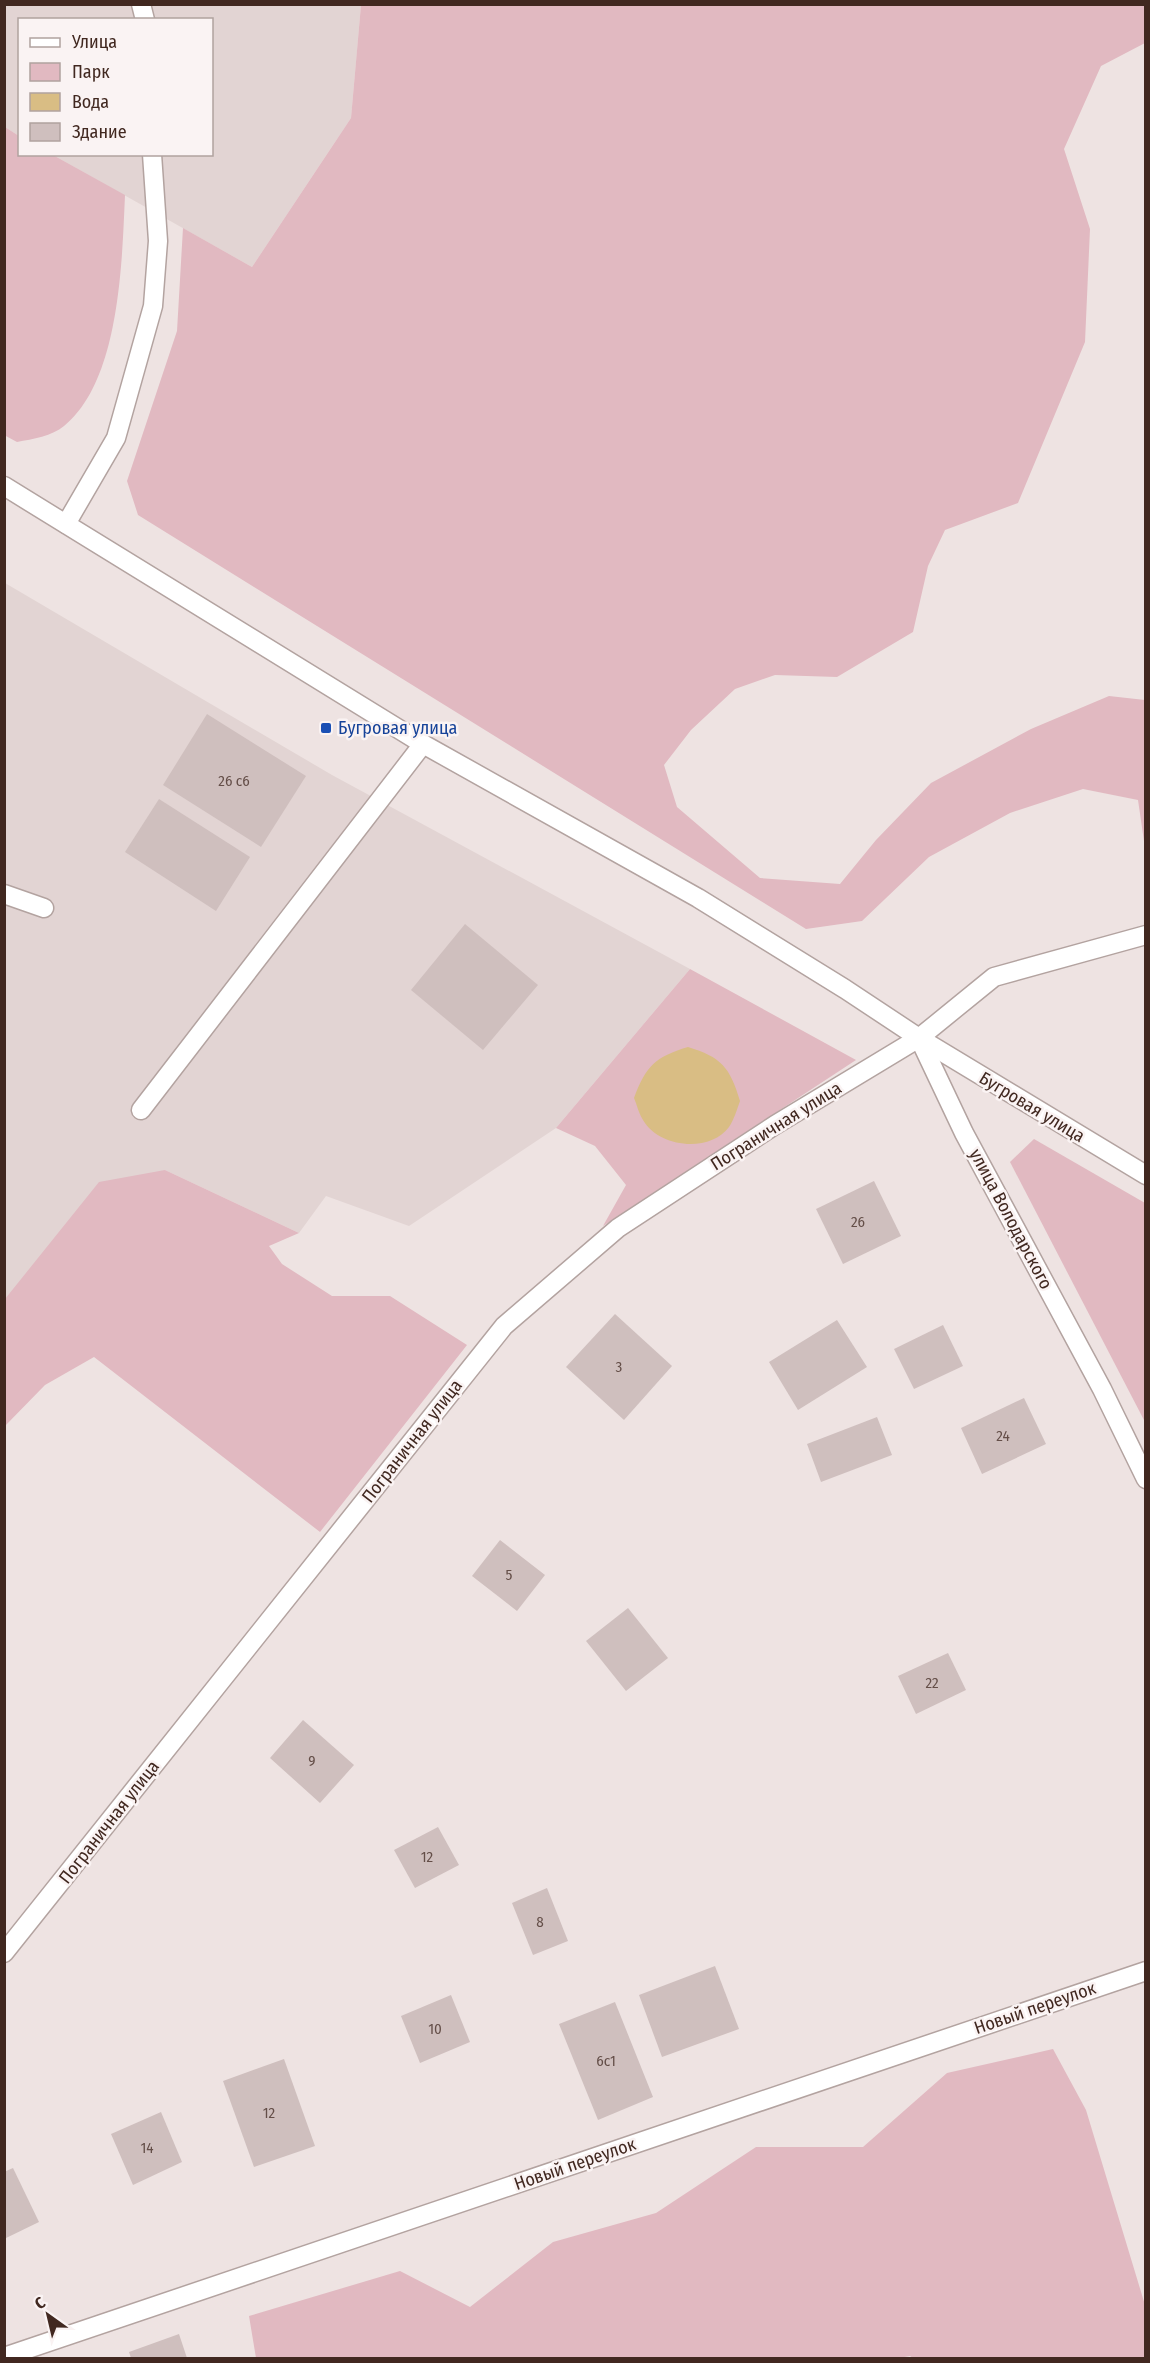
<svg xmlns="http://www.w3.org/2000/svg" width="1150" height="2363" font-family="'Fira Sans Condensed',sans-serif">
  <rect width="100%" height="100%" fill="#eee3e2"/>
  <g fill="#e2d4d3">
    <polygon points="5,5 361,5 351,118 252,267 53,155 212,154 212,20 20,20 19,136 5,127"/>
    <polygon points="5,583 332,775 690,969 556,1128 409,1226 326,1196 299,1233 165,1170 5,1299"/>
  </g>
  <g fill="#e1b9c1">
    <polygon points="361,5 1145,5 1145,43 1101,66 1064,149 1090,229 1085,342 1018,503 945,530 928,566 913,632 837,677 775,675 735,689 691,730 664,765 677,807 760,878 840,884 876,840 931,783 1031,729 1109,696 1145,700 1145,848 1138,800 1083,789 1010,813 929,857 862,921 806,929 138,515 127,481 177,331 183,228 252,267 351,118"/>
    <path d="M5 127 19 136 20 154 53 155 125 195C122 261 120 381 64 426 52 436 33 439 17 442L4 435Z"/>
    <polygon points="690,969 856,1060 603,1226 626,1185 595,1146 556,1128"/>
    <polygon points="1034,1139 1145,1203 1145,1422 1010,1162"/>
    <polygon points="165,1170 299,1233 269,1246 282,1264 332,1296 390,1296 467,1345 320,1532 94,1357 45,1385 5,1426 5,1299 99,1182"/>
    <polygon points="1053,2049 1086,2110 1145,2305 1145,2358 913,2358 910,2356 899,2358 256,2358 249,2316 400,2271 470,2307 553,2242 656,2213 756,2147 863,2147 947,2073"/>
  </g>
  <path fill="#d9bd84" d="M688 1047C721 1057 730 1067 740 1101 737 1109 734 1120 729 1127 710 1153 659 1148 643 1120 639 1114 637 1105 634 1098 646 1066 655 1057 688 1047Z"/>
  <g fill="#cfbfbe">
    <polygon points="207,714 306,776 261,847 163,785"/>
    <polygon points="159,799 250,857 216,911 125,852"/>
    <polygon points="465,924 538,985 483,1050 411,990"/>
    <polygon points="874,1181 901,1236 843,1264 816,1209"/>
    <polygon points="615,1314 672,1366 624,1420 566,1367"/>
    <polygon points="837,1320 867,1367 798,1410 769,1362"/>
    <polygon points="943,1325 963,1366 914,1389 894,1349"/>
    <polygon points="1024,1398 1046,1444 982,1474 961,1428"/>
    <polygon points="877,1417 892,1455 821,1482 807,1444"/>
    <polygon points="500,1540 545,1575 517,1611 472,1576"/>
    <polygon points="628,1608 668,1658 626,1691 586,1641"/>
    <polygon points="948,1653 966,1690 916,1714 898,1676"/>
    <polygon points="303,1720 354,1765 320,1803 270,1758"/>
    <polygon points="438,1827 459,1865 415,1888 394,1850"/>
    <polygon points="547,1888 568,1941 533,1955 512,1903"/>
    <polygon points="715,1966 739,2029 662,2057 639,1995"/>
    <polygon points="451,1995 470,2042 420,2063 401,2016"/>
    <polygon points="615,2002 653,2097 598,2120 559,2024"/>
    <polygon points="284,2059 315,2146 254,2167 223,2081"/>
    <polygon points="161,2112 182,2162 133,2185 111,2134"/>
    <polygon points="13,2168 39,2222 4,2239 4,2172"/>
    <polygon points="179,2334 187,2358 131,2358 129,2352"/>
  </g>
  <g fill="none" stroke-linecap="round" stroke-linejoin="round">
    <g stroke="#b3a3a0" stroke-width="21">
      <g id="minor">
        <polyline points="141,4 145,20"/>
        <polyline points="4,486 423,744 698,898 845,989 919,1038 964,1133 1102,1389 1146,1479"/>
        <polyline points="66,524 116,438 153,306 158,241 152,154"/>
        <polyline points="4,894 44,908"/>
        <polyline points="919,1038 1146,1175"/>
        <polyline points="141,1110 423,744"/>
        <polyline points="4,1953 504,1326 618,1228 775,1125 919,1038 994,977 1146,935"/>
        <polyline points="4,2357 1146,1971"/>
      </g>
    </g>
    <use href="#minor" stroke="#fff" stroke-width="18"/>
  </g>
  <rect fill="#1a4fb4" stroke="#faf3f3" stroke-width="2" x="320" y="722" width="12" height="12" rx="3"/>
  <g text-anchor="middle" stroke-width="5" stroke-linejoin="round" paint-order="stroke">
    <g font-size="15" fill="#644e48">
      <text x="234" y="786">26 с6</text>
      <text x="858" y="1227">26</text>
      <text x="619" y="1372">3</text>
      <text x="1003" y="1441">24</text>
      <text x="509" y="1580">5</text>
      <text x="932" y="1688">22</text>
      <text x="312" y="1766">9</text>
      <text x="427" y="1862">12</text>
      <text x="540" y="1927">8</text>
      <text x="435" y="2034">10</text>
      <text x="606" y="2066">6с1</text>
      <text x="269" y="2118">12</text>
      <text x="147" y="2153">14</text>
    </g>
    <g font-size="18" fill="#164399" stroke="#faf3f3" text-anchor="start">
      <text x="338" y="734">Бугровая улица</text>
    </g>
    <g font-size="18" fill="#412820" stroke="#faf3f3">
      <text transform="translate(1032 1107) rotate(31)" y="6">Бугровая улица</text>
      <text transform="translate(776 1126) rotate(-32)" y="6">Пограничная улица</text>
      <text transform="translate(1011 1219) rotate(62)" y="6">улица Володарского</text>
      <text transform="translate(412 1441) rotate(-52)" y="6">Пограничная улица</text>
      <text transform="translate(109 1822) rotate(-52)" y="6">Пограничная улица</text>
      <text transform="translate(1035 2008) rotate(-19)" y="6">Новый переулок</text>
      <text transform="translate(575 2164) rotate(-19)" y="6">Новый переулок</text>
    </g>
  </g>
  <rect width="1150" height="2363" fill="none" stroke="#412820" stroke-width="12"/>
  <rect x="18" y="18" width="195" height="138" fill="#faf3f3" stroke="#b0a29f" stroke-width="1.5"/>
  <rect x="30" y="38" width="30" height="9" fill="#ffffff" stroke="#b0a29f" stroke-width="1.5"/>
  <text x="72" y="48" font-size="18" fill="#412820">Улица</text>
  <rect x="30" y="63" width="30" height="18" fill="#e1b9c1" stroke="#b0a29f" stroke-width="1.5"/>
  <text x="72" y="78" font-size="18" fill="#412820">Парк</text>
  <rect x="30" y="93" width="30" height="18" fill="#d9bd84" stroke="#b0a29f" stroke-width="1.5"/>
  <text x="72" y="108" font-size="18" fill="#412820">Вода</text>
  <rect x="30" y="123" width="30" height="18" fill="#cfbfbe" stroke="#b0a29f" stroke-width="1.5"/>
  <text x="72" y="138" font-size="18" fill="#412820">Здание</text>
  <g transform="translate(48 2315) rotate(326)" stroke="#faf3f3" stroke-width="4.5" paint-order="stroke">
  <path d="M0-4.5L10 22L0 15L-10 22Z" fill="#412820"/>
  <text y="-9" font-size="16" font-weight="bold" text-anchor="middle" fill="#412820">С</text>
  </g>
</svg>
